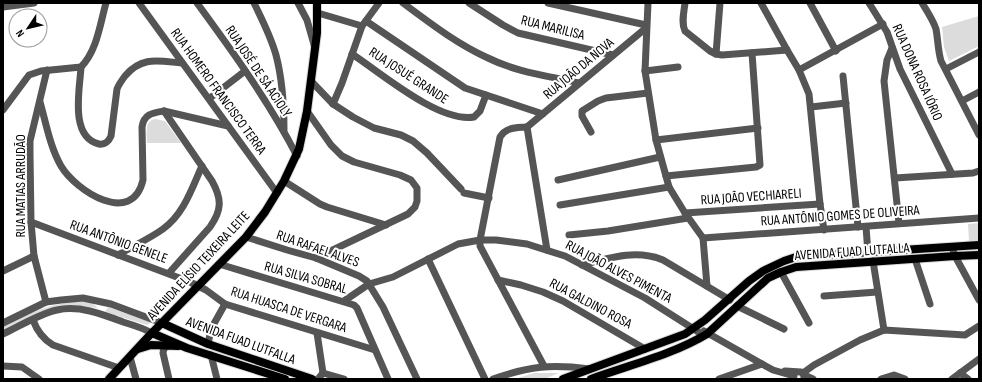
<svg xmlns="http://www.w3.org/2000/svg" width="982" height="382" font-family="'Sofia Sans Condensed',sans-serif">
  <rect width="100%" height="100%" fill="#fff"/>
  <g fill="#dcdcdc">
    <polygon points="979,16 979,46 949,61 944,47 942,27"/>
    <path d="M155 119 165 121 181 143H147C147 134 144 121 155 119Z"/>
    <polygon points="979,223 979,241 969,241 968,224"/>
    <path d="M83 301 92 303 98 308 73 305 3 330V326C31 312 51 303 83 301Z"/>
    <polygon points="108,307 151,322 147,325 105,312"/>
    <polygon points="534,373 559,373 544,379 515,379"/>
  </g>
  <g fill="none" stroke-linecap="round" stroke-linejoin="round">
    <g stroke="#dbdbdb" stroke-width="10">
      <g id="major">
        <polyline points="162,323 208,344 312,379"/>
        <polyline points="152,333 187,348 285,379"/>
        <polyline points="138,349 151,345 178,346"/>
        <polyline points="109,379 148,337 246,237 265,212 284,181 299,149 307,111 317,33 317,3"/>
        <polyline points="563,379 685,334 705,320 749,281 763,271 784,261 796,257 825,255 979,245"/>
        <path d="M591 379C629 365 672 355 707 334L768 278 781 272 796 267 955 256 979 255"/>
      </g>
    </g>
    <g stroke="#555" stroke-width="7">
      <polyline points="139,3 277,193"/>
      <path d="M197 3C233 52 269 102 297 156"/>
      <path d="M254 3C262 19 271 37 276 55 282 78 284 105 284 130"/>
      <polyline points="298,3 307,20 315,48"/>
      <path d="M403 3C430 23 457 44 488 58 516 72 549 76 579 83"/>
      <polyline points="469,3 503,25 518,33 613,55"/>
      <polyline points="548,3 646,25"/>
      <polyline points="648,3 645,71 656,140 669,187 685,213 703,238 707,286"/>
      <path d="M685 3C684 12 681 23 685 31L710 51 716 54 722 55 787 50"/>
      <polyline points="761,3 787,50 799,70 809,94 820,204 824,230"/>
      <polyline points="810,3 836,51"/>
      <polyline points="869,3 887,32 900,69 952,174"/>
      <path d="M922 3C927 11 933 20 936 29 938 40 938 51 941 61L979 135"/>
      <polyline points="3,7 34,3"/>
      <polyline points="318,13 362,26"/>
      <polyline points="366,21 465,88 543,114"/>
      <polyline points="892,48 887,60 884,81 899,223"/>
      <path d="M352 54C381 73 439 123 474 117L480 111 486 95"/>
      <polyline points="716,54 720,3"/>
      <path d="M81 67C80 88 69 137 99 144 105 145 109 141 111 136L117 89C119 84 122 80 125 76 142 56 158 61 182 63"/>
      <polyline points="946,69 979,52"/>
      <polyline points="799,70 883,24"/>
      <polyline points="645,71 678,67"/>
      <polyline points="843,76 858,227"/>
      <polyline points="311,81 333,104 353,117 374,128 401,135 413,141 427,153 461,189"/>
      <polyline points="210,98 245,71"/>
      <polyline points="962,101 979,92"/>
      <path d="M40 102C46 123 50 147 61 166 76 191 132 227 143 180L142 127C144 114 152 113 164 111L228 126"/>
      <polyline points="333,104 342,83 362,26 379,3"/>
      <polyline points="811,107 846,103"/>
      <path d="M3 110 29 75 41 71 81 67C97 51 100 24 106 3"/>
      <path d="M164 111 212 181C222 199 222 210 210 227L169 273"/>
      <polyline points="307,111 331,145 342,156 354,162 400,175 411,180 417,188 417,201 415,207 408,214 316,258"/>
      <path d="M527 127C516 128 506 127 500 137L480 240V246L544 366"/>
      <polyline points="527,127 646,28"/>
      <polyline points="527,127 547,250"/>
      <polyline points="591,132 582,116 582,111 598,101 606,98 648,93"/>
      <polyline points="656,140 758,128"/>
      <polyline points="666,176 756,167 760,165 752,53"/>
      <polyline points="895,178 973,173 979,171"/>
      <polyline points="558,180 660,157"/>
      <polyline points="284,181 320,204 327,207 386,225"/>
      <polyline points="464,193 489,198"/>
      <polyline points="560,205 669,187"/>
      <polyline points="685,213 820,204"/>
      <polyline points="31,222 190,282 206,290 225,304 375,350"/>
      <polyline points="866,227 868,253"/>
      <polyline points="569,235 608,231 688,218"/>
      <polyline points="246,237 287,250 316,258 359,276 367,281 383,307 417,379"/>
      <polyline points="703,238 979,218"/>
      <polyline points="952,247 955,256 979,300"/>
      <path d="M118 255C133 246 149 239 163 229 184 214 192 188 202 166"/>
      <polyline points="428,259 485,379"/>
      <polyline points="915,259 930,304"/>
      <polyline points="873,261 884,330"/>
      <polyline points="219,264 354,305 357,308 388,379"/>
      <path d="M582 265C609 258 636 249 663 260L730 300"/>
      <polyline points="3,271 34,256"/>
      <polyline points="781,272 809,323"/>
      <polyline points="498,280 521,285 543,292 563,301 645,349"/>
      <polyline points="824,296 877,292"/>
      <polyline points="344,301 369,284 393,277 458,244 480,240 496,240 527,244 565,256 645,298 700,333 707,334"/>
      <polyline points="46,302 34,256 31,222 30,154 30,141 47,70"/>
      <polyline points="737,306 784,329"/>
      <path d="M33 320C37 331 43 339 53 345L119 368"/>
      <polyline points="3,323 46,302 61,300 83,298 111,304 162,323"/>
      <polyline points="704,331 762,364 773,370 794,376"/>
      <polyline points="317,333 323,373"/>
      <path d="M3 334C18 327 41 313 57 310 79 305 102 314 123 322 133 325 143 328 152 333"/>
      <polyline points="208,344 211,329 225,304"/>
      <polyline points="211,355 217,379"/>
      <polyline points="130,357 136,379"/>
      <polyline points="3,366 22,367 39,379"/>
      <polyline points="785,371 801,372 804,375 804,379"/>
      <polyline points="803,373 814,365 860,340 884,330 965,335 979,326"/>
      <polyline points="960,373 968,379"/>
      <polyline points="804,375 813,379"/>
      <polyline points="169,379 163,353 164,348 170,345"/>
      <polyline points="318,379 323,373 344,379"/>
      <path d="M493 379C530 366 551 364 590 369"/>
      <polyline points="719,379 762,364"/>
      <polyline points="881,379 894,375 905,379"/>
      <polyline points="952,379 979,359"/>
    </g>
    <use href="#major" stroke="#000" stroke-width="8"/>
  </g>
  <g text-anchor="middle" stroke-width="4" stroke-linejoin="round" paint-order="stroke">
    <g font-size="14" fill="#000" stroke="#fff">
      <text transform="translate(553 27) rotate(14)" y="5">RUA MARILISA</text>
      <text transform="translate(578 68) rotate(-40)" y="5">RUA JOÃO DA NOVA</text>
      <text transform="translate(259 71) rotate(56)" y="5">RUA JOSÉ DE SÁ ACIOLY</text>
      <text transform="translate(918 72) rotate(66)" y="5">RUA DONA ROSA IÓRIO</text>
      <text transform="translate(409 75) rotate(33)" y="5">RUA JOSUÉ GRANDE</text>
      <text transform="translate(219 91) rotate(54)" y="5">RUA HOMERO FRANCISCO TERRA</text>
      <text transform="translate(20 186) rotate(-90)" y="5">RUA MATIAS ARRUDÃO</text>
      <text transform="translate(751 196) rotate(-4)" y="5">RUA JOÃO VECHIARELI</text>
      <text transform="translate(840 215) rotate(-4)" y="5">RUA ANTÔNIO GOMES DE OLIVEIRA</text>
      <text transform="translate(119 241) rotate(20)" y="5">RUA ANTÔNIO GENELE</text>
      <text transform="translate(318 248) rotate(19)" y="5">RUA RAFAEL ALVES</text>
      <text transform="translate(852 251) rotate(-4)" y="5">AVENIDA FUAD LUTFALLA</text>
      <text transform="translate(198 265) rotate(-47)" y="5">AVENIDA ELÍSIO TEIXEIRA LEITE</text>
      <text transform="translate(619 271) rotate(28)" y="5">RUA JOÃO ALVES PIMENTA</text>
      <text transform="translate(306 277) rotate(16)" y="5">RUA SILVA SOBRAL</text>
      <text transform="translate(591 303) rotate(28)" y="5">RUA GALDINO ROSA</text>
      <text transform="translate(289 309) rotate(18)" y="5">RUA HUASCA DE VERGARA</text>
      <text transform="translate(241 340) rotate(20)" y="5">AVENIDA FUAD LUTFALLA</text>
    </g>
  </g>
  <rect width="982" height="382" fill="none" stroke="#000000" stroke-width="8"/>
  <g transform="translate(28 28) rotate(235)"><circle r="19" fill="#ffffff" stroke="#999999"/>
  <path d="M0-3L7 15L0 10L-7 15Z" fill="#000000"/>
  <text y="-6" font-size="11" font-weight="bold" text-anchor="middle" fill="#000000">N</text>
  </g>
</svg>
